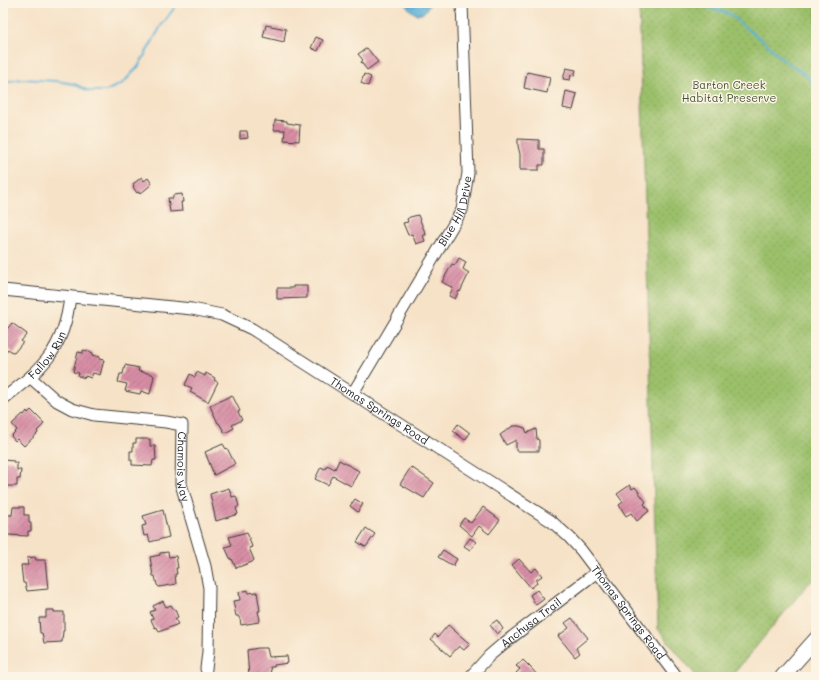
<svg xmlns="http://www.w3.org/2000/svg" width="819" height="680" font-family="Mali,sans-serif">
  <defs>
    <pattern id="park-dots" width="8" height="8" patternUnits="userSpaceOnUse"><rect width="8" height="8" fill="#9bc06b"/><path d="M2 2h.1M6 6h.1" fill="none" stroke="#85a45c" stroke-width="1.8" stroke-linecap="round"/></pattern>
    <pattern id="water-waves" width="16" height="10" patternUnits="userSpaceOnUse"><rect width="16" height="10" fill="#5db2d9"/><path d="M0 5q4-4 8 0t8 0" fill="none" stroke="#5098ba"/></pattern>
    <pattern id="building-hatch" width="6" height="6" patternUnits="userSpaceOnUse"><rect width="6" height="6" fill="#d88ea6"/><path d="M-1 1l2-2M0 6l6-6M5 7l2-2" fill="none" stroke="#ae7386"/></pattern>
  </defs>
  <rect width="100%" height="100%" fill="#fcf5e5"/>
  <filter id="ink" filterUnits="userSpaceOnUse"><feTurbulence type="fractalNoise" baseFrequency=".025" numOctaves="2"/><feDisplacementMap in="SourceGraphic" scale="8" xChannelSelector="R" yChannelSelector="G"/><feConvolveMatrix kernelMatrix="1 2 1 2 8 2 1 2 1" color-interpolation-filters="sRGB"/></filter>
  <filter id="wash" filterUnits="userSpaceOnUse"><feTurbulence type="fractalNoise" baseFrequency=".012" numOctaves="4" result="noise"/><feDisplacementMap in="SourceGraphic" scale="16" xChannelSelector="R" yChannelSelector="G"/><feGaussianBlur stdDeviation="0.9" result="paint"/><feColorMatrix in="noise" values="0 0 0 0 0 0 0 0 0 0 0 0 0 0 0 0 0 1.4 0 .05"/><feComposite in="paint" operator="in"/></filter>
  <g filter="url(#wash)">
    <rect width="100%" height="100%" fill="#f6e2c7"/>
    <polygon fill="url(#park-dots)" stroke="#5c6e44" points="639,3 816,3 816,578 808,584 731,677 697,677 658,629"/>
    <path fill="url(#water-waves)" stroke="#3c677a" d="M404 3H430C422 21 414 15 404 3Z"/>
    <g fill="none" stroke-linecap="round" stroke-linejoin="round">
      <g stroke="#5db2d9" stroke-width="2">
        <polyline points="670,3 704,6 730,14 743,26 765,42 782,59 805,74 816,86"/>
        <polyline points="3,82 22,79 56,81 74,84 89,91 106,91 123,83 138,67 161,26 178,3"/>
      </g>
    </g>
    <g id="blocks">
      <g fill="url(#building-hatch)">
        <polygon points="266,25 286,29 284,42 263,37"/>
        <polygon points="316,37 323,40 318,51 311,48"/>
        <polygon points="367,48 378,62 367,70 361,62 363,60 358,54"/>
        <polygon points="566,68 576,70 574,76 571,75 570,80 563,79"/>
        <polygon points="527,72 550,77 547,93 524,88"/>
        <polygon points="364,74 371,77 368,86 361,83"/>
        <polygon points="566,91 577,94 573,110 563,108"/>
        <polygon points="275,120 287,121 287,123 300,125 299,141 284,140 285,130 274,130"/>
        <polygon points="240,131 247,131 248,138 240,139"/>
        <polygon points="518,139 539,140 539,149 544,149 544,165 539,165 539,170 520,170 520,154 518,146"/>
        <polygon points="142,177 144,181 148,178 152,184 140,194 139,192 137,193 133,187 134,186 133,184"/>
        <polygon points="182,194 183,202 181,202 182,211 170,212 168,198 173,198 173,195"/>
        <polygon points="418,215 426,235 423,235 425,241 416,244 412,234 408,235 403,223 408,222 407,219 410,217"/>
        <polygon points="459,258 466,262 463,269 469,273 460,292 459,291 455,299 449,296 453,288 442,282 452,264 455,265"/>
        <polygon points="293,286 307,286 307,298 277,299 277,288 293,288"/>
        <polygon points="12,323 27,334 21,341 23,342 14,353 8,349 3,356 3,334"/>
        <polygon points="83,350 93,353 92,355 100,357 99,359 104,360 100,375 93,373 91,378 85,376 85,378 78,376 79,373 73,372 78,352 83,353"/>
        <polygon points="125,365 139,368 138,371 152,374 154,376 150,394 141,391 140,394 125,391 127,384 118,382 120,374 123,374"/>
        <polygon points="197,372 205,376 206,373 215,378 214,380 218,382 208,402 190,392 192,388 185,385 190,374 195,377"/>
        <polygon points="232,395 240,411 238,412 242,420 232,425 234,428 225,433 219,423 218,423 210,406"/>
        <polygon points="31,410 44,423 43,425 37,431 38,433 24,446 17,439 15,441 11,436 17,430 12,424 23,414 24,415 27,411 28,413"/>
        <polygon points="458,424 470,433 465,440 453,431"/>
        <polygon points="513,426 519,426 525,428 527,433 536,429 537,439 539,440 539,451 516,451 516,440 506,445 500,435"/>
        <polygon points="136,439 150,439 150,446 155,446 156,460 153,460 152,466 132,465 132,460 130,460 130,451 133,451 133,443 136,443"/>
        <polygon points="223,444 226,449 227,448 235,464 214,475 205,452"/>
        <polygon points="3,460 14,461 14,463 17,463 17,470 21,470 20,479 17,479 17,486 3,486"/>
        <polygon points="339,460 359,471 351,486 333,476 328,485 315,479 321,467 325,469 327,465 335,469"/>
        <polygon points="411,467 434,483 424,498 400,484"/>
        <polygon points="630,485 632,489 635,487 646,502 644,504 649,511 637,521 631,513 626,516 619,505 623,502 617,494"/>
        <polygon points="229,488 232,497 236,496 239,506 236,508 238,514 216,521 210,494"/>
        <polygon points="355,499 363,504 358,512 350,506"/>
        <polygon points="13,507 24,507 24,515 29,515 29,523 31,523 31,531 28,531 28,536 8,535 8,530 6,530 7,515 12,515"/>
        <polygon points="483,507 500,520 489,534 479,526 472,536 459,525 464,518 471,523"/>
        <polygon points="163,510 169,537 150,542 148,535 144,536 142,526 146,525 143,516"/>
        <polygon points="366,528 375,534 366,547 357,542"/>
        <polygon points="247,532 252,547 249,548 254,560 252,562 236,568 232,559 231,560 225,547 232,545 229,537"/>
        <polygon points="470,538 476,542 470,550 464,546"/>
        <polygon points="443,550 457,559 453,566 438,557"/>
        <polygon points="168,552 169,557 176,556 178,568 176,568 177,574 175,574 176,584 159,587 157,585 155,576 153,576 150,557 160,555 160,553"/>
        <polygon points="35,557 36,560 45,560 48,589 27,591 25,583 23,583 21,565 28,565 27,558"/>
        <polygon points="519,559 531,572 536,568 542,576 536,580 537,583 531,588 512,565"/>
        <polygon points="248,590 248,593 257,592 260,611 258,611 260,620 259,622 241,625 240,619 238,616 236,616 233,601 240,600 239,592"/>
        <polygon points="537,590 544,599 536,605 530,595"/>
        <polygon points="163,601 166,607 171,605 174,610 175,610 178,617 175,619 178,624 159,632 157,627 155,628 151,620 153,619 150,612 155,610 153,606"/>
        <polygon points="46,610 54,610 54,612 64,612 64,631 63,631 62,642 44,643 42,633 40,633 39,618 46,618"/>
        <polygon points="572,618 588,638 576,648 580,653 575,657 558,636 569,628 565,623"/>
        <polygon points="497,620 503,629 497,634 490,625"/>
        <polygon points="448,625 470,644 464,650 459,646 450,656 431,639 435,634 438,637"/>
        <polygon points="258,648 267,648 269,657 287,656 288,663 274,665 274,667 270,667 271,674 249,677 247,650"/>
        <polygon points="523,660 531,668 539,677 520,677 516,673 520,669 516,666"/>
      </g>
    </g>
  </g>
  <g filter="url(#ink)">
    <use href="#blocks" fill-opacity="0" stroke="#3d3a36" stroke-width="1"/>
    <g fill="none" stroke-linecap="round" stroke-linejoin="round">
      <g stroke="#3d3a36" stroke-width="13">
        <g id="minor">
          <path id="s1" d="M3 290 192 309 222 315 252 329 551 521 569 537 581 550 677 677"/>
          <path id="s2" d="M31 378 57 401 72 409 94 415 166 422 182 425 181 484 205 566 209 588 208 652 206 669"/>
          <path id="s3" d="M353 393 462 210 468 173 462 3"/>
          <path id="s4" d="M3 399C43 368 64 350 70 297"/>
          <path id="s5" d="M470 677 489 656 503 644 597 572"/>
        </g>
      </g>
      <g stroke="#3d3a36" stroke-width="16">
        <polyline id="major" points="782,677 816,639"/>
      </g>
      <use href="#minor" stroke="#fff" stroke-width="11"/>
      <use href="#major" stroke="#fff" stroke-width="14"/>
    </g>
  </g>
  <g text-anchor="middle" stroke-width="3" stroke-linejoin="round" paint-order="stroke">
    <g font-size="11" fill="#485538" stroke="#fcf5e5">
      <text x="729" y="89">Barton Creek<tspan x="729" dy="13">Habitat Preserve</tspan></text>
    </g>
    <g font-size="11" fill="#1c1c1c" stroke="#fcf5e5">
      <text dy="4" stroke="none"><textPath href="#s3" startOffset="210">Blue Hill Drive</textPath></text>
      <text dy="4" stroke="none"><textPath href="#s4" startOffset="63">Fallow Run</textPath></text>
      <text dy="4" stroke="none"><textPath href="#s1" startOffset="405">Thomas Springs Road</textPath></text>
      <text dy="4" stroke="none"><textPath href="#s2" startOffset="205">Chamois Way</textPath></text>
      <text dy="4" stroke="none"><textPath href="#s1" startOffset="729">Thomas Springs Road</textPath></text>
      <text dy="4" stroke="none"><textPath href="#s5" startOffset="82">Anchusa Trail</textPath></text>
    </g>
  </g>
  <rect width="819" height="680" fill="none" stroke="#fcf5e5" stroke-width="16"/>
</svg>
